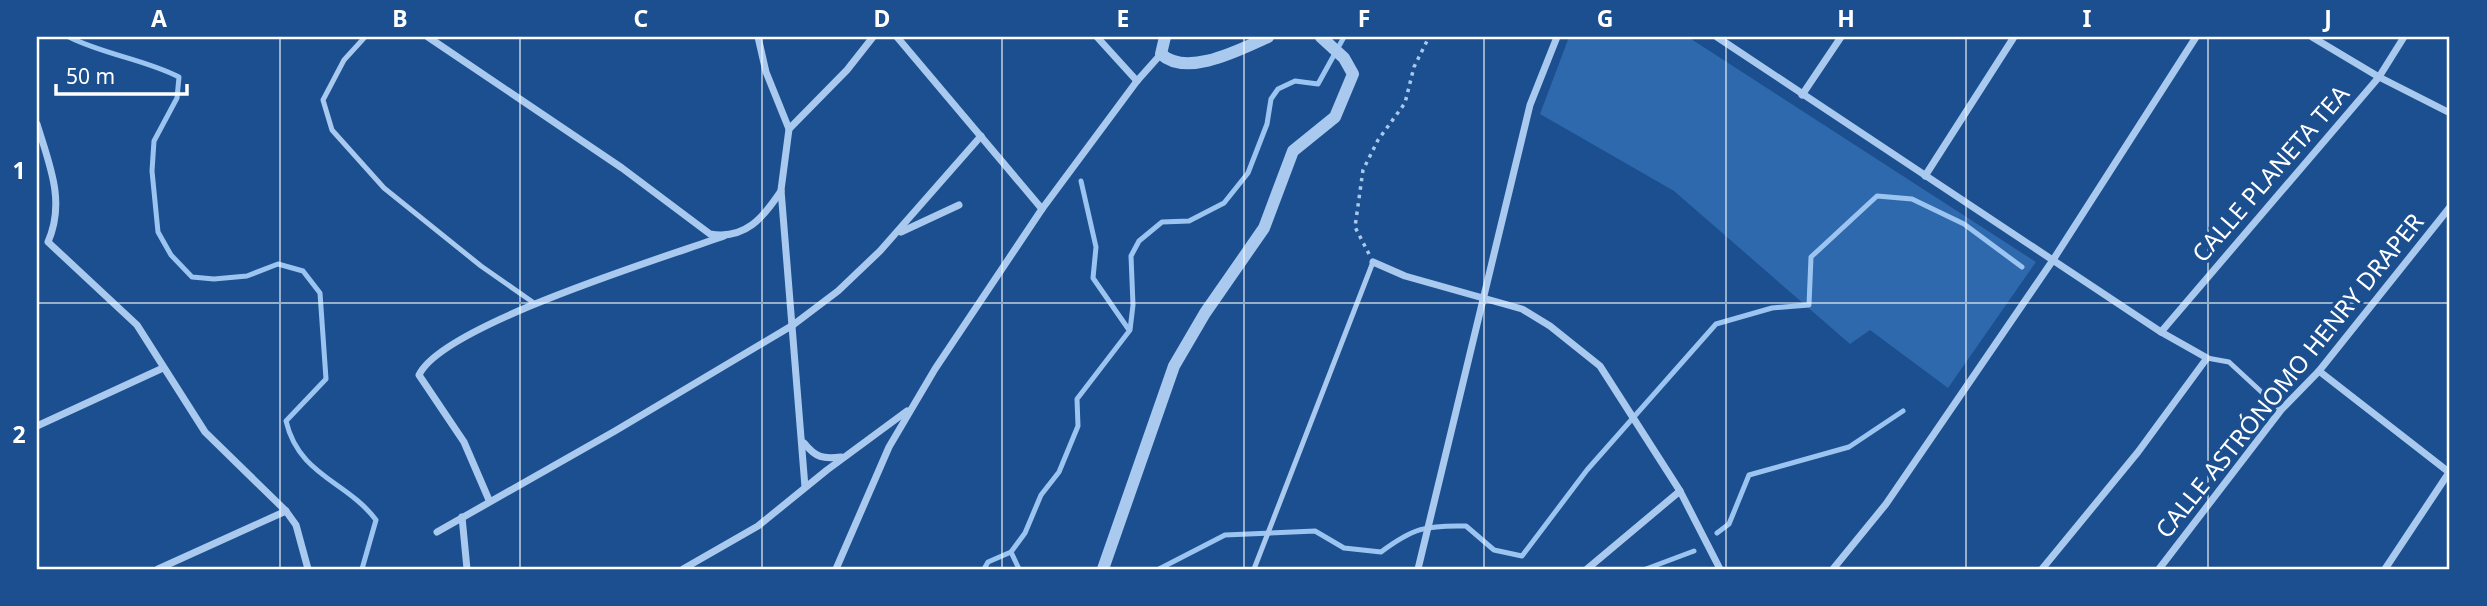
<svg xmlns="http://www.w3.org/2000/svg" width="2487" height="606" font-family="'Noto Sans',sans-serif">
  <rect width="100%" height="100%" fill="#1b4f8f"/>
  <polygon fill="#2e69ad" points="1569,37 1688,37 2036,262 1948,388 1870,330 1850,344 1674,191 1540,114"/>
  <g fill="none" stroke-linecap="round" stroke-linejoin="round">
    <g stroke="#9cc4f0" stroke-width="5">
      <path d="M69 37C105 55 144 59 179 77L177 98 154 141 152 171 158 232 171 255 192 277 214 279 247 276 278 264 303 271 320 293 326 379 286 421C299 476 347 481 376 520L362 569"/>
      <polyline points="1081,181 1096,247 1093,278 1129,330"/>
      <polyline points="1717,533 1729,524 1749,475 1849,447 1903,411"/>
      <polyline points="1011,552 1019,569"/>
      <polyline points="984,569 988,562 1011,552 1025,533 1041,495 1059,472 1078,426 1077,399 1130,330 1133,305 1131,256 1139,241 1162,222 1189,221 1224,203 1248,173 1267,124 1271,99 1278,89 1295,81 1318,84 1344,37"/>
      <path d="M1159 569 1225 535 1315 531 1344 548 1381 552C1413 528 1426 525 1466 526L1494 550 1522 556 1587 470 1716 324 1772 308 1809 305 1811 257 1877 196 1912 199 1964 224 2022 267"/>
      <polyline points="1646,569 1694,551"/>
    </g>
    <polyline stroke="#a9c9ee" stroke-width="3.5" stroke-dasharray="3.5 5" stroke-linecap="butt" points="1369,254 1355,227 1363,170 1378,140 1405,103 1414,67 1429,37"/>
    <g stroke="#a9c9ee" stroke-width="5">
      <polyline points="365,37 344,60 323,100 332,130 384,188 481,266 534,303"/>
      <polyline points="2207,358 2229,362 2281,410"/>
      <polyline points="1254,569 1373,262"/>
    </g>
    <g stroke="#a9c9ee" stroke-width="7">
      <path d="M428 37 622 168 710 234C745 240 763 218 781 191"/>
      <polyline points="758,37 766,72 789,129"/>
      <polyline points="897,37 1042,209"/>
      <polyline points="1097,37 1137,81"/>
      <polyline points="1717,37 2161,332 2207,358 2138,452 2042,569"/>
      <polyline points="2312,37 2379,77 2450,113"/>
      <polyline points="1802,95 1841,37"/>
      <path d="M37 124C49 164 66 201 48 242L137 325 205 432 286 511 296 525 308 569"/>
      <polyline points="1925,176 2014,37"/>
      <polyline points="901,232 959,205"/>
      <polyline points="1373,262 1405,276 1522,309 1550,326 1600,366 1680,491 1720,569"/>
      <polyline points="2161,332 2379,77 2404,37"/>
      <polyline points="2319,371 2450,473"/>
      <polyline points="37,426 163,368"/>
      <path d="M804 443C816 458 823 459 841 457"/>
      <polyline points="805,487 781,190 789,129 847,70 873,37"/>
      <path d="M489 500 464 442 419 375C442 325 666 257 724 236"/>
      <polyline points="462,517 467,569"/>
      <polyline points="437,532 615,431 793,325 838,291 880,251 981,136"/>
      <polyline points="158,569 286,511"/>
      <polyline points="683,569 758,526 827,470 907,411"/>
      <polyline points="836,569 889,447 935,369 1042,209 1137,81 1161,54"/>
      <polyline points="1418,569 1530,105 1557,37"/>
      <polyline points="1587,569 1680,491"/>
      <polyline points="1833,569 1886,504 2053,260 2196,37"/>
      <polyline points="2159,569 2281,410 2319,371 2450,207"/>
      <polyline points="2385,569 2450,471"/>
    </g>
    <g stroke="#a9c9ee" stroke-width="12">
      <path d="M1165 37 1161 54C1187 78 1241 49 1268 37"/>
      <polyline points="1103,569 1174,366 1205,313 1264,228 1293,151 1335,117 1353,74 1344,58 1321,37"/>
    </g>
  </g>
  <path fill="none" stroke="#fff" stroke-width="2" stroke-opacity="0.55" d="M280 37V569M520 37V569M762 37V569M1002 37V569M1244 37V569M1484 37V569M1726 37V569M1966 37V569M2208 37V569M37 303H2450"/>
  <g text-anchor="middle" stroke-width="7" stroke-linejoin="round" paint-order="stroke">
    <g font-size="24" fill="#fff" stroke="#1b4f8f">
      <text transform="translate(2271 174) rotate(-49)" y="8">CALLE PLANETA TEA</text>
      <text transform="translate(2290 376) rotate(-51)" y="8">CALLE ASTRÓNOMO HENRY DRAPER</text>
    </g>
  </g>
  <rect width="2487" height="606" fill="none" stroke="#1b4f8f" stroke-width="77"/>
  <path d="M56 84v10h131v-10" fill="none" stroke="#ffffff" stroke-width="3.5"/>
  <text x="66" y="84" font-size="21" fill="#ffffff" stroke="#1b4f8f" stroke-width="5" paint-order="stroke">50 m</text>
  <rect x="38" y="38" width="2410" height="530" fill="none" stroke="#fff" stroke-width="2.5"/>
  <g font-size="23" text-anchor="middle" font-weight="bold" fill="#fff">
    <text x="159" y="27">A</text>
    <text x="400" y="27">B</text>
    <text x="641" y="27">C</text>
    <text x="882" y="27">D</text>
    <text x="1123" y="27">E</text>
    <text x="1364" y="27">F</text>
    <text x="1605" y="27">G</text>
    <text x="1846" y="27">H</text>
    <text x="2087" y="27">I</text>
    <text x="2328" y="27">J</text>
    <text x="19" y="179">1</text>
    <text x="19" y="443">2</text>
  </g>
</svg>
